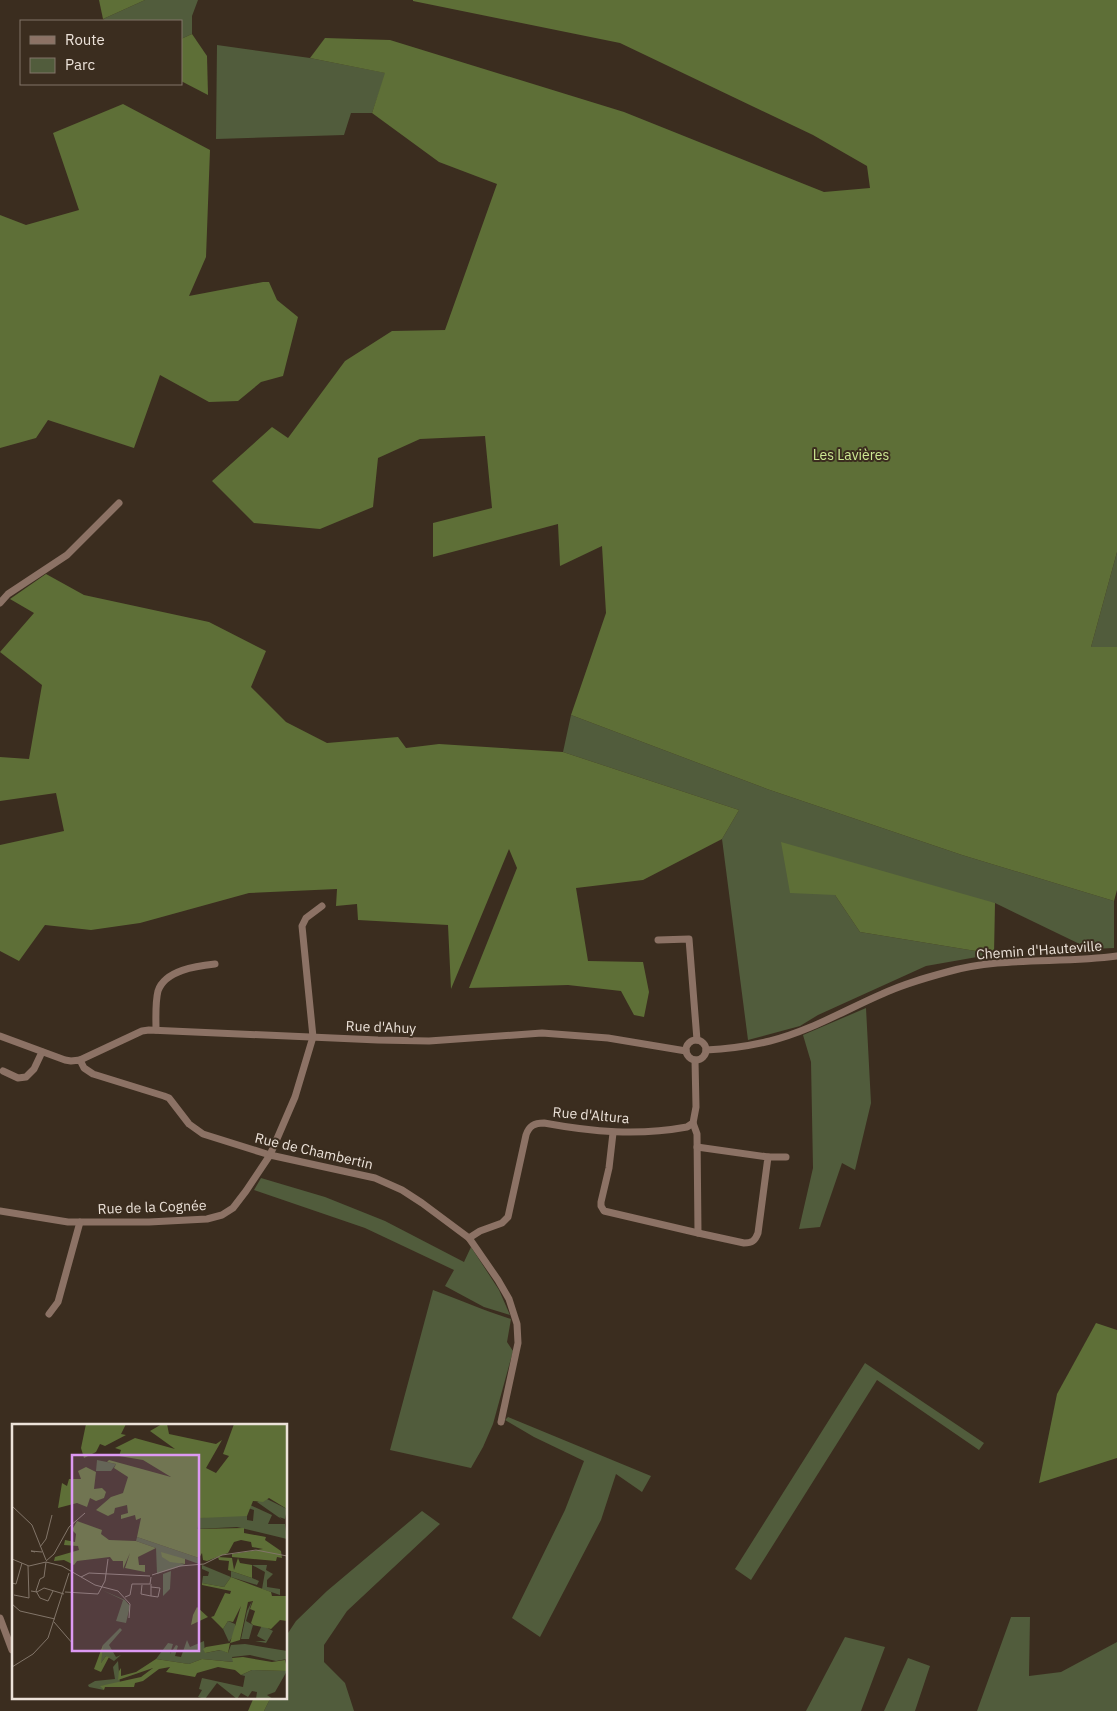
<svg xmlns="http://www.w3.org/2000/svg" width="1117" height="1711" font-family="'IBM Plex Sans',sans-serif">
  <rect width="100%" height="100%" fill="#3b2d1f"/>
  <g fill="#515c3c">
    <polygon points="145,0 198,0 192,16 192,34 181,39 181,21 106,21 103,19"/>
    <polygon points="217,45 310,58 386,73 372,113 351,113 344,135 216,139"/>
    <polygon points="1117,552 1117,647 1091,647"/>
    <polygon points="571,715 767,789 962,855 1114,901 1114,948 1090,949 995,903 835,895 860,932 994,954 926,966 818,1015 800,1026 748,1040 722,839 739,810 563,752"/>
    <polygon points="866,1008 871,1103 855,1170 842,1163 820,1227 799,1229 813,1168 811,1062 803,1035"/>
    <polygon points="261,1178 325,1197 385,1221 464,1262 471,1247 499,1290 510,1315 484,1307 445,1286 454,1270 365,1228 254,1190"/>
    <path d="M433 1290C460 1300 485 1311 511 1319L507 1342 513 1351 493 1424 483 1447 471 1468 390 1450Z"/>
    <polygon points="865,1363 984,1443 979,1450 877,1380 751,1580 735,1569"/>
    <polygon points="508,1417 651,1476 642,1492 616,1474 601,1520 540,1637 512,1618 565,1510 584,1461 534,1437 505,1420"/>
    <polygon points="422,1511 440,1524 347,1611 324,1645 324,1662 345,1683 354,1711 264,1711 271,1697 286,1697 286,1636 296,1621 327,1591"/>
    <polygon points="1011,1617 1030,1617 1029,1676 1061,1672 1117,1642 1117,1711 977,1711"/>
    <polygon points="845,1637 885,1647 861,1711 806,1711"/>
    <polygon points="908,1658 930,1666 915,1711 884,1711"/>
  </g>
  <g fill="#5e6f37">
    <polygon points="99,0 145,0 103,19"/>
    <polygon points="413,0 1117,0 1117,552 1091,647 1117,647 1117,890 1114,901 962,855 767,789 571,715 606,613 602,546 560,566 558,524 433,557 433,523 492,508 485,436 420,439 378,458 373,507 320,529 254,523 212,481 272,427 288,438 345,361 392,331 445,330 497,184 439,162 372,113 385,73 310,58 325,38 390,40 624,112 824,192 870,188 867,166 813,135 620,43 413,1"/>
    <polygon points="192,34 207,56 208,95 181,81 181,39"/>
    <polygon points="123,104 210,150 206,257 189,296 263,282 269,282 277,300 298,317 283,376 261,382 238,401 209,402 160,375 134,448 48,420 36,438 0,448 0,215 26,225 79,210 53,133"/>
    <polygon points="46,574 84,595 209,622 266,651 251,687 286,722 327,743 398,737 406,748 439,744 563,752 739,810 722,839 643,880 576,888 588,961 643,962 649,992 644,1017 634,1015 621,991 568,985 469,988 517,868 509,849 451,989 448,925 358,920 357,904 336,906 337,889 249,893 140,923 91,930 45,925 19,961 0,951 0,845 64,831 56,793 0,801 0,757 29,759 42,685 0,652 34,613 10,599"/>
    <polygon points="781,842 995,903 994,954 860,932 835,895 790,893"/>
    <polygon points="1096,1323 1117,1330 1117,1458 1039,1483 1057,1394"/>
    <polygon points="254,1697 271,1697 264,1711 248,1711"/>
  </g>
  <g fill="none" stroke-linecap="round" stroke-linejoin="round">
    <g stroke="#8c7265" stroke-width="7">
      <polyline points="0,603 8,594 67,555 119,503"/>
      <polyline points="658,940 689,939 697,1040"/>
      <path d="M156 1030C156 1018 155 1003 158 991 165 970 197 966 215 964"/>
      <polyline points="0,1036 65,1060 71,1061 80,1060 84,1068 93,1074 164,1096 169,1098 189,1124 203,1134 270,1155 375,1178 402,1190 422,1203 469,1238 498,1280 509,1299 517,1324 518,1343 501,1422"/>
      <circle cx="696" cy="1050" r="10"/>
      <path d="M706 1050C727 1049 749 1046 770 1041 810 1031 845 1010 882 994 903 984 925 978 947 972 1002 956 1061 964 1117 956"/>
      <polyline points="80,1060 142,1031 149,1030 378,1040 429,1041 542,1033 608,1038 686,1051"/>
      <polyline points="3,1071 18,1078 26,1077 34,1069 42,1052"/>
      <polyline points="613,1133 609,1168 601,1202 601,1206 604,1211 698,1233 697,1134 693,1123"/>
      <path d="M697 1147 768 1157 758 1233C755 1241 752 1243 744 1243L698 1233"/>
      <polyline points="768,1157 786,1157"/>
      <polyline points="0,1211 68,1222 149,1222 207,1219 222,1215 233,1208 246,1191 270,1155 295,1097 313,1037 302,926 306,918 322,906"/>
      <path d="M469 1238 480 1231 502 1223 508 1217 526 1135C529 1126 534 1123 544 1123 593 1132 638 1136 687 1127L693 1123 696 1107 695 1060"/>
      <polyline points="49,1314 58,1302 80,1222"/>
      <polyline points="0,1618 12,1650"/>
    </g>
  </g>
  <g text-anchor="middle" stroke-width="4" stroke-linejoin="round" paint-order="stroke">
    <g font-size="14" fill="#cde893" stroke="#3b2d1f">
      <text x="851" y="460">Les Lavières</text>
    </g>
    <g font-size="14" fill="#ece2d9" stroke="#3b2d1f">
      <text transform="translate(1039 950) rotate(-4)" y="5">Chemin d'Hauteville</text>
      <text transform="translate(381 1027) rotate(2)" y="5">Rue d'Ahuy</text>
      <text transform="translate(591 1115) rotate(5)" y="5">Rue d'Altura</text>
      <text transform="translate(314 1151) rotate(13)" y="5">Rue de Chambertin</text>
      <text transform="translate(152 1207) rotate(-2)" y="5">Rue de la Cognée</text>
    </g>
  </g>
  <g transform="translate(12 1424)">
    <rect width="275" height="275" fill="#3b2d1f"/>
    <path d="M85 36 95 38 104 40 99 47H84ZM253 74 275 85 273 95 267 93 272 97 245 78ZM238 81 260 91 256 100H273L275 115 225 103 184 105 187 94 209 91 235 92V96L241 97 242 86 236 84ZM125 113 187 134V140L173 135 155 134 173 141 145 150 144 124 124 117ZM190 141 219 153V147L240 154 247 157 245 161 219 153 212 163 190 159 191 152H196L197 148 190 145ZM240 141H255L254 146 261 150 255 156V163L268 165V171L250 165 253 148ZM159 147 158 165 151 172V150ZM90 166 113 176 118 182 114 199 104 197 111 176ZM240 177 234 197 241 201 237 215H229L235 187ZM216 197 223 200V209L217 218 211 205ZM250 201 261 207 254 219 243 217H254L245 212ZM108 204 110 206 97 221 104 233 109 231 102 237 94 232 89 239 87 233 91 221ZM175 216 178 223 192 217 193 229 209 226 216 229 219 221 233 220 275 227V235L264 237 238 231 220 233 222 238 190 235 177 240 144 235 156 219 161 220 158 230 164 221 166 222 163 232 169 233ZM106 237 108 260 89 262 92 266 77 263 76 261 83 257 103 255 101 243ZM240 246 275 247 263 268 255 271 261 275H244L245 268 240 267 236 273 229 269 225 275 205 259 193 275 186 273 190 266 187 265 190 254 231 263 233 252 229 251Z" fill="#515c3c"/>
    <path d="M74 0H114L109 10 114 11 93 22 88 20 84 28 72 34 69 24ZM150 0H155L157 10 204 20 210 16 194 44 204 49 217 32 211 30 222 0H275V85L257 74 251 78 241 77 235 92 188 94 185 105 232 104V109L254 113 253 116 269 127 270 134 265 133 264 137 220 133V130L251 125 240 123 239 118 229 116 222 118 216 129 195 137 191 136 190 129 187 134 125 113 129 94 124 96 123 91 109 95V91L116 89 115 81 103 84 102 89 96 92 84 86 99 73 111 69 116 53 102 44 104 40 95 38 97 36 159 53 131 36 107 32 109 26 103 24 123 14 163 25 138 7ZM74 43 84 48 82 65 90 64 94 68 92 74 84 77 78 74 75 83 65 79 46 84 50 59 55 62 57 55H69L66 47ZM65 97 90 106 89 110 97 116 124 117 144 124 126 133 127 141H133V148L113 144 118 129 111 145V137H101L98 133 65 137 62 141 52 136 42 137 43 133 67 126 66 122 52 121 53 116 63 118 64 110 60 106ZM149 128 173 135V140L158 138 150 133ZM206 133 220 134 222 146 226 134 228 139 240 141V154L216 146 217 137 207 136ZM219 153 259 168 260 172H275V197L268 196 259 205 241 201 239 199 243 187 238 185 241 177 236 178 228 216 218 219 216 229 208 226 193 229 191 225 194 223 218 219 229 182 221 198 216 197 211 205 199 193 202 192 213 169 218 170 219 167 190 161V159L212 163ZM185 183 196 193 179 201 181 191ZM91 221 89 239 94 232 97 233 89 248 82 245ZM231 233 260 238 273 236 275 244 274 247 240 246 229 251 223 246 206 243 185 249 183 253 154 248 158 243 147 245 131 257 123 259 122 263H93L92 266 88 262 129 253 141 244 106 256 107 247 109 244V252L124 248 144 235 177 240 190 235 221 238 220 234Z" fill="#5e6f37"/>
    <path fill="none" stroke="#827569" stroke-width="1" d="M0 82 20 101 34 136M28 123 34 115 40 91M23 128 19 127 30 128M0 135 17 142 34 138 50 142 83 161 106 167 118 180 117 194M34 137 42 130 57 103 73 89M34 138 32 153 28 155 24 167 28 174 36 177 41 167M140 151 168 142 192 140 210 131 244 126 275 132M69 153 77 149 138 152M0 159 4 160 10 139M130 161 129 170 139 172V160M139 163 148 164 146 173 139 172M19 167 25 168 32 164 52 170M53 168 86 170 93 157 96 135M2 171 17 174 16 142M113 173 118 171 120 160H138L139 153M0 180 8 187 43 195M42 198 61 220M0 243 21 230 36 214 57 149"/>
    <path fill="#dd99f3" fill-opacity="0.15" stroke="#dd99f3" stroke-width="2.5" d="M60 31H187V227H60Z"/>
    <rect width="275" height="275" fill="none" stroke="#ece2d9" stroke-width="2.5"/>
  </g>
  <rect x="20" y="20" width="162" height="65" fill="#3b2d1f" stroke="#827569"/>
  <rect x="30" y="36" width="25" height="8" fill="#8c7265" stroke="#827569"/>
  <text x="65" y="45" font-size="15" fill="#ece2d9">Route</text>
  <rect x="30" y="58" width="25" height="15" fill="#515c3c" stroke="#827569"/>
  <text x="65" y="70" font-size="15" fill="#ece2d9">Parc</text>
</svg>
